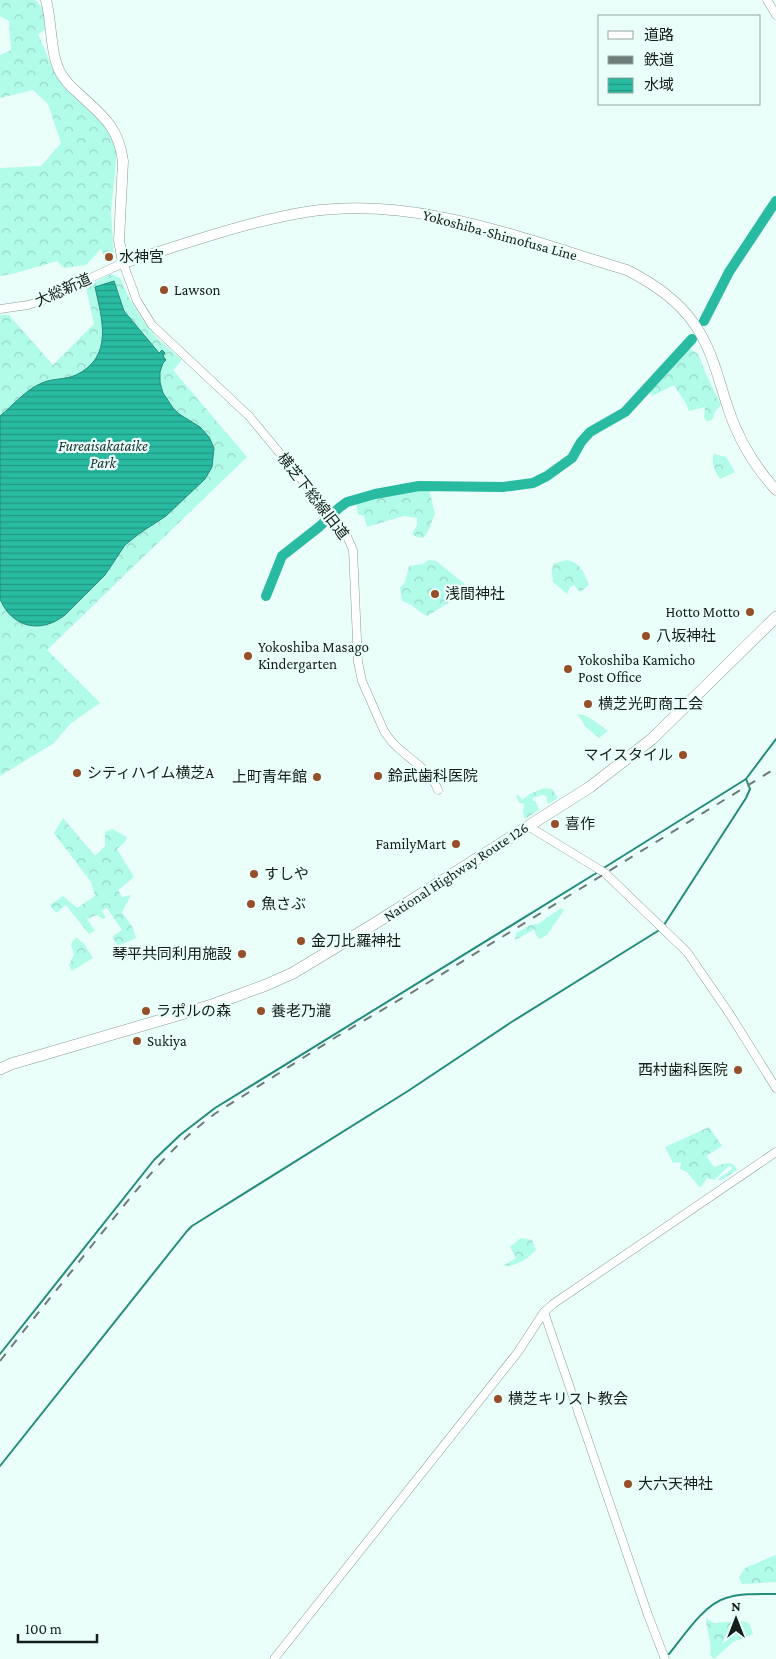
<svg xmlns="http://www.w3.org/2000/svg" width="776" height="1659" font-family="'Crimson Pro','Noto Sans JP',serif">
  <defs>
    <pattern id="forest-crowns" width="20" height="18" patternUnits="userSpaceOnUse" patternTransform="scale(1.25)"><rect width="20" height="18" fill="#b1fbe9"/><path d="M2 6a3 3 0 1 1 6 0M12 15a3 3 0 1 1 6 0" fill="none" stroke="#98d7c7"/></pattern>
    <pattern id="water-rules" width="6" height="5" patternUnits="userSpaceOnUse" patternTransform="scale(1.25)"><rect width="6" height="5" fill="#29bba2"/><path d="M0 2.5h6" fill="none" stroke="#229783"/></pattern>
  </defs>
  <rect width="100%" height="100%" fill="#eafff9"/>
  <g fill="url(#forest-crowns)">
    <polygon points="0,0 35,0 42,7 46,29 38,34 55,74 105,124 117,151 111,211 114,258 108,263 101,249 86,265 64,268 57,261 16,273 0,276 0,168 41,166 61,143 48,104 33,90 0,98 0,55 11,50 9,21 0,16"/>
    <polygon points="111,274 120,278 129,298 144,322 157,338 182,360 173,370 247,457 47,650 100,703 70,724 54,743 0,776 0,315 9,315 53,365 94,324 86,287"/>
    <path d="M688 348 698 354 706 374 721 405 715 412 712 420 707 421 704 418 705 407 689 411C686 401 679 394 674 385L652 396 649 391Z"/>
    <path d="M714 454 726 457 735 472 720 479C715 471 711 464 714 454Z"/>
    <path d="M418 488H429L435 514C430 523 431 530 423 538L417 537 412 534 417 525V518L404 516 367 527 364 516 358 514 356 501Z"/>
    <path d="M428 560 436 561 471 589 427 616C416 611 414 604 402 601L400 588 405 582 409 566 423 564Z"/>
    <path d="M567 560C580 562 585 574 589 585L580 592 574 585 570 587 567 594 553 582 552 573 553 564Z"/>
    <path d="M577 714C588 714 599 725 608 731L599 738 586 727Z"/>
    <polygon points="544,788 552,789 558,798 548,804 546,796 542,795 533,798 532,800 536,802 539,810 525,819 523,813 524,804 519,802 516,796 519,795 522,800 530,794"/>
    <polygon points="63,818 95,856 105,846 105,832 112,829 127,837 125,842 117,849 134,877 118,890 122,897 131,895 122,912 133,928 136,938 118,946 112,937 122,930 107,908 102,911 106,918 103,919 96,915 87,919 95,931 89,934 66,905 56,913 50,905 63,896 77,908 95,896 91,882 54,833"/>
    <polygon points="561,908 564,910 547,935 539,939 535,933 535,929 515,940 516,933 530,925 538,924"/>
    <polygon points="76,937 84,944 93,958 72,971 69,965 74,955 71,944"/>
    <path d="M709 1127 722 1146 706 1156 714 1167C723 1164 733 1159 737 1170L720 1181 718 1179 731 1170 732 1167 729 1166 714 1180 707 1178 700 1188 687 1172 680 1169 681 1162 673 1163 665 1147Z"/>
    <path d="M521 1238 532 1240 536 1250C528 1259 515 1267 503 1266L516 1258 510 1247Z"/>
    <polygon points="776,1555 776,1582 742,1584 739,1577 745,1568"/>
    <path d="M706 1618 713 1623 742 1621 749 1623 753 1634 733 1642 714 1659 710 1655C713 1643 706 1631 706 1618Z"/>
  </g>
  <path fill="url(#water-rules)" stroke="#238c7a" d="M114 281 124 311 159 353 162 350 165 353 163 356 166 360 163 363 160 372V382L163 393 173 408 179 414 200 427 209 437 214 448 212 467 205 479 166 516 140 533 125 545 105 575 65 615C41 634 12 628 0 599V416C12 406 28 388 42 383 53 378 65 380 76 375 114 357 102 319 95 287Z"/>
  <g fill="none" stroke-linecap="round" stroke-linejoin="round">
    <g stroke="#238c7a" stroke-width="2">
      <polyline points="602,869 746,779 776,739"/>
      <polyline points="664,925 746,798 750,789 746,779"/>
      <polyline points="0,1354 154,1160 180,1135 215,1108 598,872"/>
      <polyline points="0,1466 187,1231 192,1226 408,1091 510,1023 661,929"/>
      <path d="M669 1654C683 1637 704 1604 726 1598 742 1593 760 1594 776 1594"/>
    </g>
    <g stroke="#29bba2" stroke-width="10">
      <polyline points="704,321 729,272 776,201"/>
      <polyline points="266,596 282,556 319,527 340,507 347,502 375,494 419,486 503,487 533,483 547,476 572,458 581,442 590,432 625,412 692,339"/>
    </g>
    <g stroke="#8a9d98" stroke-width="9">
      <g id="minor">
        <polyline points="767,0 776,15"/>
        <path d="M0 309 28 305 41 301 123 263 137 301 152 325 249 416 345 532 353 550 358 662 362 681 384 731C387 735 390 740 394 744 408 759 430 769 438 790"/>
        <polyline points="528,826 605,873 687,952 729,1013 776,1088"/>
        <polyline points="544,1312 648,1615 665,1659"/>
        <polyline points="274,1659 518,1352 544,1312 553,1304 776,1152"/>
      </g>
    </g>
    <g stroke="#8a9d98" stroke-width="11">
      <path id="major" d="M46 0C52 22 50 53 60 72 64 79 71 87 77 92 102 116 118 125 123 161L119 240 123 263C182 245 245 222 306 212 416 195 523 239 627 270 654 284 678 300 695 325 713 351 719 382 729 411 739 440 755 467 776 490"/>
    </g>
    <g stroke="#8a9d98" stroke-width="12">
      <polyline id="highway" points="0,1069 11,1064 212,1005 266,985 293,973 374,924 590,787 652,739 776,617"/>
    </g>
    <use href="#minor" stroke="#fff" stroke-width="8"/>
    <use href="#major" stroke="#fff" stroke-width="10"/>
    <use href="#highway" stroke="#fff" stroke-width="11"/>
    <path stroke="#6e7c78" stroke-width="2" stroke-dasharray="9 9" stroke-linecap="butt" d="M0 1361C32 1320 65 1280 97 1239 135 1192 167 1149 216 1113L336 1037 416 990 776 768"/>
  </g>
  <g fill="#964f29" stroke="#eafff9" stroke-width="2">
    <circle cx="109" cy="257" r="5"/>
    <circle cx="164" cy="290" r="5"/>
    <circle cx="435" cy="594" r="5"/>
    <circle cx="750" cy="612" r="5"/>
    <circle cx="646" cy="636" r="5"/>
    <circle cx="248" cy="656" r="5"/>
    <circle cx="568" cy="669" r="5"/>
    <circle cx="588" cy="704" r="5"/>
    <circle cx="683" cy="755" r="5"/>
    <circle cx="77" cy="773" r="5"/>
    <circle cx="378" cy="776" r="5"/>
    <circle cx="317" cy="777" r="5"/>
    <circle cx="555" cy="824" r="5"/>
    <circle cx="456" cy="844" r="5"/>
    <circle cx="254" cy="874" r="5"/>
    <circle cx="251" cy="904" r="5"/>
    <circle cx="301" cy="941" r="5"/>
    <circle cx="242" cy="954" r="5"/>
    <circle cx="146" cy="1011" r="5"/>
    <circle cx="261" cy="1011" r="5"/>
    <circle cx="137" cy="1041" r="5"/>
    <circle cx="738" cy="1070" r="5"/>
    <circle cx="498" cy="1399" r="5"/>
    <circle cx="628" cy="1484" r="5"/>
  </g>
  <g text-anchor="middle" stroke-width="4.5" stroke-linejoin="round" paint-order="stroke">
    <g font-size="15" fill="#161e1c" stroke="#eafff9">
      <text transform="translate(500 235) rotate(15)" y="5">Yokoshiba-Shimofusa Line</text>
      <text transform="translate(63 290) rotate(-24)" y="5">大総新道</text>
      <text transform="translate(313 496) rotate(52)" y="5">横芝下総線旧道</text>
      <text transform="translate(456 872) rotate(-33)" y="5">National Highway Route 126</text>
    </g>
    <g font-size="15" fill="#161e1c" stroke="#eafff9" text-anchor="start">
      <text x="119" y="262">水神宮</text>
      <text x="174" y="295">Lawson</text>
      <text x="445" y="599">浅間神社</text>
      <text x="740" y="617" text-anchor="end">Hotto Motto</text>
      <text x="656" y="641">八坂神社</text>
      <text x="258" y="652">Yokoshiba Masago<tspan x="258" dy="17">Kindergarten</tspan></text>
      <text x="578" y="665">Yokoshiba Kamicho<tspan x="578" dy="17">Post Office</tspan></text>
      <text x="598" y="709">横芝光町商工会</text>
      <text x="673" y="760" text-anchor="end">マイスタイル</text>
      <text x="87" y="778">シティハイム横芝A</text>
      <text x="388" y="781">鈴武歯科医院</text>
      <text x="307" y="782" text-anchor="end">上町青年館</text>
      <text x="565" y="829">喜作</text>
      <text x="446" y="849" text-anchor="end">FamilyMart</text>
      <text x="264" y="879">すしや</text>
      <text x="261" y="909">魚さぶ</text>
      <text x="311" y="946">金刀比羅神社</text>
      <text x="232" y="959" text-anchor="end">琴平共同利用施設</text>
      <text x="156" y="1016">ラポルの森</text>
      <text x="271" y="1016">養老乃瀧</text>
      <text x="147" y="1046">Sukiya</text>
      <text x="728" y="1075" text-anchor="end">西村歯科医院</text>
      <text x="508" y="1404">横芝キリスト教会</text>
      <text x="638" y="1489">大六天神社</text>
    </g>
    <g font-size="15" font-style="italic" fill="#182e29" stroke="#eafff9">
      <text x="103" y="451">Fureaisakataike<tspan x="103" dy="17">Park</tspan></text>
    </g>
  </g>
  <rect x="598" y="15" width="162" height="90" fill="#eafff9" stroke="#95a5a1"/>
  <rect x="608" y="31" width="25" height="8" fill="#ffffff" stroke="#95a5a1"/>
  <text x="644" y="40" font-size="15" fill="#161e1c">道路</text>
  <rect x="608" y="56" width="25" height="8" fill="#6e7c78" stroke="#95a5a1"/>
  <text x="644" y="65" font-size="15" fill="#161e1c">鉄道</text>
  <rect x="608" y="78" width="25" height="15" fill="url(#water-rules)" stroke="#95a5a1"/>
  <text x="644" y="90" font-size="15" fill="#161e1c">水域</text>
  <g transform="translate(736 1619)" stroke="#eafff9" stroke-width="4" paint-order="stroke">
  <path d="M0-4L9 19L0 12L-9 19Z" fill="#161e1c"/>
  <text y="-8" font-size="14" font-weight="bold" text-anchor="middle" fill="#161e1c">N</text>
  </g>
  <path d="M18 1634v8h79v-8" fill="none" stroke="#161e1c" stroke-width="2.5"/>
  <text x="25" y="1634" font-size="15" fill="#161e1c" stroke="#eafff9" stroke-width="4" paint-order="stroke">100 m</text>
</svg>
